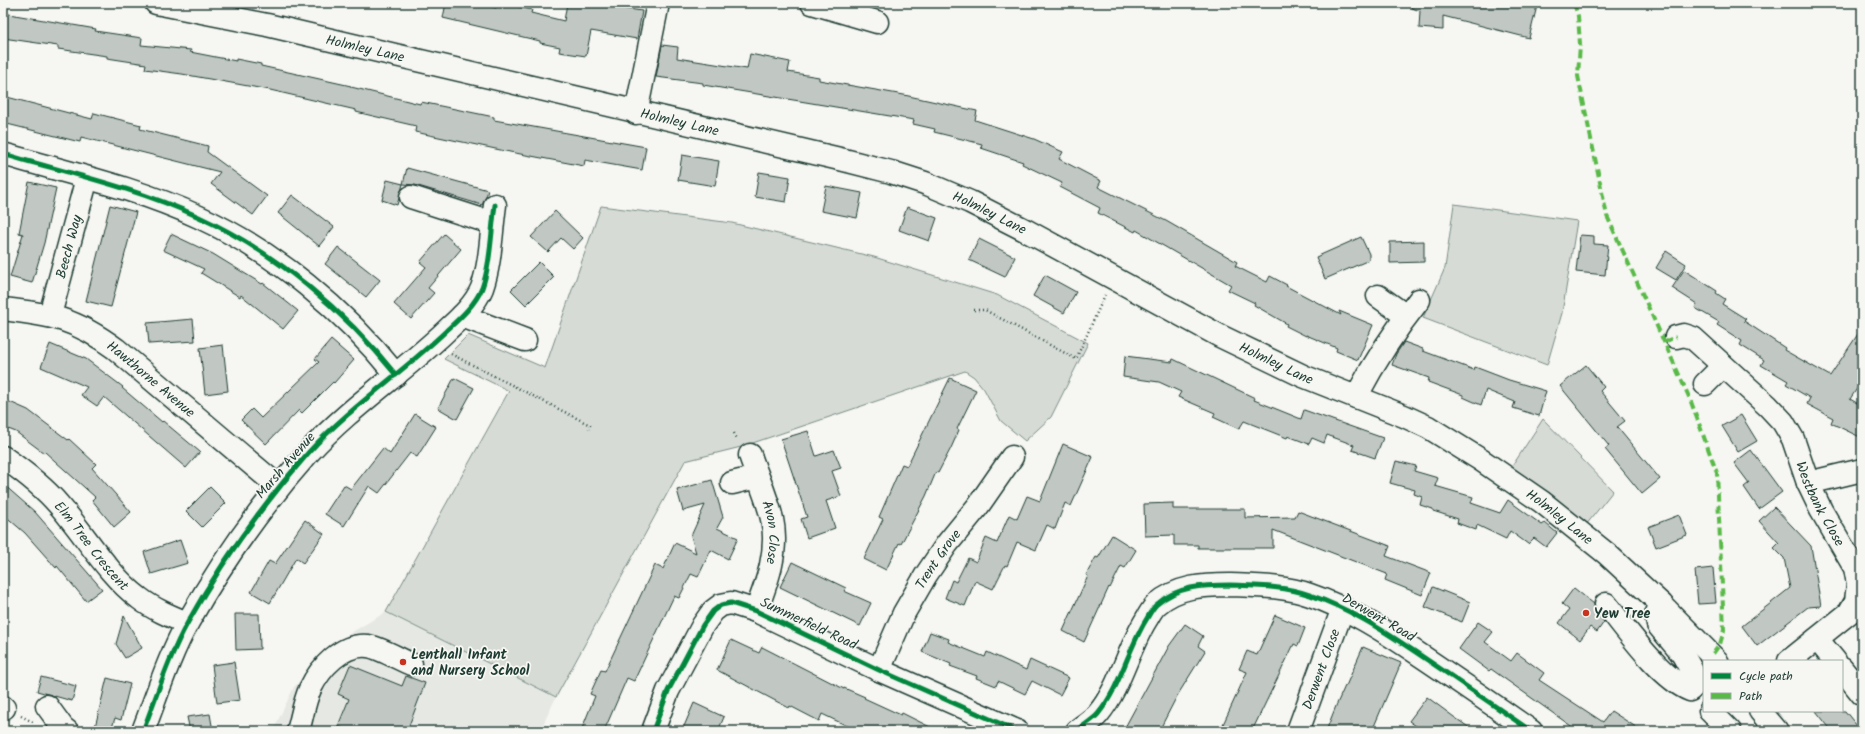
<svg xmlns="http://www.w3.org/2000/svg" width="1865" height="734" font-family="Kalam,sans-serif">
  <rect width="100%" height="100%" fill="#f6f6f2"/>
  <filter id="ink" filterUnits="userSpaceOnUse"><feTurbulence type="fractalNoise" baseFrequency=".025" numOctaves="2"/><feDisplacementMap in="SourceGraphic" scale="8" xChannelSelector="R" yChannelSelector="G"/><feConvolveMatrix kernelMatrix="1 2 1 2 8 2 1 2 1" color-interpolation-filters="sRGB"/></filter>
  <g filter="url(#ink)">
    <polygon fill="#e6e8e4" points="386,612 556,697 540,731 273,731 294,687 344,637"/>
    <g fill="#d6dbd6" stroke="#7a8c85">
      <polygon points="1454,204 1577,221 1562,313 1547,365 1423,318 1445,268"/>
      <polygon points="601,206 732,223 874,257 997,295 1088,343 1051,417 1025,441 1001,421 984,389 974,377 965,371 741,447 685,461 556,697 386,612 509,391 444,359 468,335 545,368"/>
      <polygon points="1543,419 1613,491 1586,525 1511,468"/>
    </g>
    <g fill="#c1c8c3" stroke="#1f3d34">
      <polygon points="446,3 475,3 496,8 497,3 502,3 532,10 531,13 564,21 567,3 585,3 642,11 637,39 591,31 586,56 559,52 560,47 540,43 540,41 443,18"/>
      <polygon points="1413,3 1523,3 1537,6 1529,38 1443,16 1443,30 1419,28 1420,11 1412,8"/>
      <polygon points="3,13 96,29 95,31 142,38 141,45 191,50 190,52 236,61 236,59 261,64 261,66 351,86 351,87 420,104 421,102 494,117 494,120 646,147 642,170 585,160 584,166 510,152 415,132 416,126 356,112 356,110 270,90 182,74 145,69 146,64 107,58 107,56 58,49 58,46 3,38"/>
      <polygon points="662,45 678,47 677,58 747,69 750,54 790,62 788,72 819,77 819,80 904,95 977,111 975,120 1034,139 1063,152 1059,159 1101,181 1098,187 1166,221 1237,262 1235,266 1267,282 1270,276 1287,285 1286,286 1341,315 1339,311 1373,325 1358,360 1336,351 1337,348 1306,335 1306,336 1286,326 1287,324 1254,305 1255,303 1228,290 1231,285 1136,230 1135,232 1098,213 1100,208 1060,187 1062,183 1022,164 1023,162 981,148 982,144 934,132 935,129 913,124 914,120 703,85 703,83 656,77"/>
      <polygon points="3,96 92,119 94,113 141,125 140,129 208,146 207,152 267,196 253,215 211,184 220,172 81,137 80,142 3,123"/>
      <polygon points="682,155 719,161 715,186 678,180"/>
      <polygon points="407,168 488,190 486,197 482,205 415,185 403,184"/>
      <polygon points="759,172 790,177 786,202 755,197"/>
      <polygon points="387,180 403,184 397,205 382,200"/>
      <polygon points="29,182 56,188 44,243 32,283 10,277 23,234 19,233"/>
      <polygon points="826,186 862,193 857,218 821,211"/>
      <polygon points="292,195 334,227 319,246 278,213"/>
      <polygon points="110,205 136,212 111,307 86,301"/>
      <polygon points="907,207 937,218 929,241 899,230"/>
      <polygon points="555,211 583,238 573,249 561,238 548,252 531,237"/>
      <polygon points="171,234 213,254 262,284 263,283 298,311 283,329 241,295 240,297 201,273 204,269 163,250"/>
      <polygon points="444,234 461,249 428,288 434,293 411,319 394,304 426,267 420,262"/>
      <polygon points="1580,235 1594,236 1594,244 1608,245 1605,275 1576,272"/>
      <polygon points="1361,237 1369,254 1369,260 1325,279 1316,257"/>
      <polygon points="979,239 1015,257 1005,277 969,260"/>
      <polygon points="1424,241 1424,262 1390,263 1390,242"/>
      <polygon points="338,247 380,280 366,297 325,264"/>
      <polygon points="1666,251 1686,264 1676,280 1656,268"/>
      <polygon points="539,262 554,277 526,305 511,290"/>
      <polygon points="1684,270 1717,291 1716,293 1725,299 1722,304 1746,319 1744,321 1785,348 1784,350 1830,376 1862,328 1862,381 1850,399 1862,406 1862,438 1831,423 1833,418 1807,404 1810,398 1786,384 1788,381 1761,365 1764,360 1740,345 1742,341 1717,325 1719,322 1695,308 1697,304 1672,288"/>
      <polygon points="1045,275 1076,292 1064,313 1033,296"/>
      <polygon points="193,319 195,341 149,344 147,323"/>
      <polygon points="331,340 354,360 334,383 333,382 302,413 299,410 266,444 241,420 252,409 261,418 319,362 315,359"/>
      <polygon points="1404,342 1423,349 1423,351 1474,370 1475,367 1509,380 1546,391 1539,416 1513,408 1515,402 1486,390 1481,405 1463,397 1463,395 1428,382 1429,378 1392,365 1396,354"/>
      <polygon points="50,344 86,359 123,387 122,388 162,422 163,421 200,452 186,468 104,397 97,406 81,395 87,387 41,367"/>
      <polygon points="223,345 228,391 205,394 200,348"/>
      <polygon points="1125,356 1172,362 1173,359 1255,398 1254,400 1301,419 1304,410 1383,438 1375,458 1352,450 1354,445 1327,435 1324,443 1312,438 1309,444 1288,436 1287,438 1244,421 1239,429 1213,417 1215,413 1178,397 1181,392 1159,382 1123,377"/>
      <polygon points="1586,365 1604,387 1600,391 1625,421 1617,427 1660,479 1642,494 1605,449 1609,446 1560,386"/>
      <polygon points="454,378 474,388 457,419 438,408"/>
      <polygon points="950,378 976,390 957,429 959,430 951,448 938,473 936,472 926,496 901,544 899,543 886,570 864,559 883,519 879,517 902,464 907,466"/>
      <polygon points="3,399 28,410 68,440 69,439 96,464 92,468 131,512 114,527 92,500 95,497 45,452 44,453 16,432 3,427"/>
      <polygon points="415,414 436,427 417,457 410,453 379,493 369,486 344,526 325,514 344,485 351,489 383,448 390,454"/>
      <polygon points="1741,415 1757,441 1738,452 1722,426"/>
      <polygon points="808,431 816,456 834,450 841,468 832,471 841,496 826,501 835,528 807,538 801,519 807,517 781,439"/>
      <polygon points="1063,444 1093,457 1071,506 1065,503 1055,529 1047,525 1036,550 1017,542 1007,566 1005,565 993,589 975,581 965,606 945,598 952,580 956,582 968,558 976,562 986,538 997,543 1009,515 1017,519 1027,496 1040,501"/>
      <polygon points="1751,450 1782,492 1759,509 1744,487 1749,483 1734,463"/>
      <polygon points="1396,461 1416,466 1414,471 1438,478 1435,486 1473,497 1471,503 1500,513 1508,500 1542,525 1545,523 1557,533 1546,547 1534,538 1528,544 1510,531 1506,539 1477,525 1476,530 1457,523 1458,519 1433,511 1433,509 1420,505 1422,497 1414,494 1415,490 1390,483"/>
      <polygon points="712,480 723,517 717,528 738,538 728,559 711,550 698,577 691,574 679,598 674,596 634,681 627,678 604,731 581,731 595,696 590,694 601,670 605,671 655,565 663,569 675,543 696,553 691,536 705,505 683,511 677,490"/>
      <polygon points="3,484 35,512 102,589 86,601 57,566 56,568 25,533 3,514"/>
      <polygon points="210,487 226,503 202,527 186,511"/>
      <polygon points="1173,503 1173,509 1245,509 1245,518 1295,517 1298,511 1390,546 1386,556 1431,573 1422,595 1385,580 1387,574 1273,530 1273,548 1198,548 1198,545 1174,545 1174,535 1145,536 1144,504"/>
      <polygon points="1774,507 1811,546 1821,606 1808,607 1757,646 1742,626 1790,588 1784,558 1774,548 1779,543 1759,521"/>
      <polygon points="1679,515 1687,535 1656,547 1648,527"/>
      <polygon points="305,520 324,534 303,563 296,558 270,603 251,592 269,561 275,564"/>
      <polygon points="1112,535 1136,550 1125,568 1121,566 1110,588 1109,587 1084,642 1063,631 1088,576 1086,575 1096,557 1098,558"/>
      <polygon points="180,540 188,563 151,574 144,552"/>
      <polygon points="792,562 846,588 844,591 871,603 860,626 780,587"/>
      <polygon points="1713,568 1716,603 1698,604 1695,570"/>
      <polygon points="1433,587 1470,602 1462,622 1425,607"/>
      <polygon points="1574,588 1594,604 1596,611 1604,622 1597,632 1590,627 1580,640 1559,623 1569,610 1562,604"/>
      <polygon points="235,614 259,614 260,649 236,650"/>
      <polygon points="1275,615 1305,628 1298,646 1294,644 1252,731 1220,731 1247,672 1239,669 1247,651 1257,655"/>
      <polygon points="124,616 142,648 125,658 116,644"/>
      <polygon points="1478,622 1493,632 1485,642 1511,661 1517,653 1544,673 1539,680 1603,722 1611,711 1642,731 1578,731 1491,669 1489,671 1459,649"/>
      <polygon points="1185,624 1203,636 1198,646 1205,651 1177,696 1159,731 1123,731 1169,646"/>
      <polygon points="930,632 949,639 948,642 985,657 987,652 1026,670 1030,660 1069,678 1060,695 1032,681 1025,694 998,681 996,686 976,678 977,676 950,666 951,664 922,652"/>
      <polygon points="731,640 759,653 762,647 844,689 844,688 865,697 864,698 901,715 902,713 938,731 858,731 822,714 819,721 790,706 789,708 717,670"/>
      <polygon points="1363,647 1401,663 1372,731 1326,731 1336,706 1345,686 1346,686"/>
      <polygon points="234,662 240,700 217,703 212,665"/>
      <polygon points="350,665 402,686 406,676 425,683 407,731 350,731 338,726 349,699 338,694"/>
      <polygon points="41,677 76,686 72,701 37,691"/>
      <polygon points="107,678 130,684 121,720 115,718 111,731 94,731"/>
      <polygon points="1427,697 1454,717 1474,731 1423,731 1409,721"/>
      <polygon points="694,703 724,717 718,731 682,731"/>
      <polygon points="1816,711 1845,711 1861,731 1832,731"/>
      <polygon points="210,714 213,731 190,731 187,717"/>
    </g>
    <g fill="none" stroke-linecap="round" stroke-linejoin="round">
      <g stroke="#1f3d34" stroke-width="25">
        <g id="minor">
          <polyline points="812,3 877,22"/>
          <polyline points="636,113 658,3"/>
          <path d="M3 154C68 173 137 188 199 217 275 252 344 310 396 375"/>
          <polyline points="411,197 492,223"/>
          <polyline points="1378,296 1406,316"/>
          <path id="s1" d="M3 309C52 315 74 318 116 349L279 487"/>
          <path id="s2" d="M50 315 87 178"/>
          <polyline points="462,316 525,340"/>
          <path id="s3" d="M1676 337 1684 335 1693 338 1768 406 1783 422 1793 439 1808 483 1821 510 1855 568 1858 584 1856 601 1849 613 1789 661"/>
          <polyline points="1705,384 1723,366"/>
          <path d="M1356 397C1374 363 1395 330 1419 300"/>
          <path id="s4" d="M750 455C757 476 767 497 772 519 779 551 767 582 756 611"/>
          <path id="s5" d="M3 457C23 471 43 486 59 505 85 534 107 574 139 598 153 609 170 616 187 623"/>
          <polyline points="732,483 757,477"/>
          <polyline points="1808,483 1862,470"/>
          <path d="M1606 604C1626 629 1661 679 1690 690L1696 684 1692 671 1683 655 1658 625 1656 615 1661 604"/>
          <polyline points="1817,639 1835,661"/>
          <polyline points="1842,669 1862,694"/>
          <path id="s6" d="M879 670 904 613 926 575 947 544 978 506 1012 457"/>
          <polyline points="47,706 63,728 67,731"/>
          <polyline points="3,707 4,708"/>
          <polyline points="1710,711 1730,731"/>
          <path d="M143 731C157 695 169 656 188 622 222 561 263 504 309 452 350 407 402 373 446 331 459 319 475 305 482 288 491 262 491 233 495 205"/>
          <path d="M298 731C302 718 304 702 310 689 320 668 342 643 368 646 378 647 401 660 411 664"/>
          <polyline points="653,731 668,691 703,625 713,611 721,605 731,603 756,611 879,670 1017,731"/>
          <path d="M1077 731C1083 725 1092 721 1098 714 1120 688 1128 649 1146 620 1149 615 1152 609 1156 605 1177 586 1203 585 1230 585 1257 586 1285 586 1310 595 1348 608 1381 629 1414 651 1453 677 1492 704 1531 731"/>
          <path id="s7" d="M1298 731 1343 608"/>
        </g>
      </g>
      <g stroke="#1f3d34" stroke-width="25">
        <g id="major">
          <path id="s8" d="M156 3 267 25 844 160 891 172 925 183 970 202 1025 230 1220 336 1303 376 1404 416 1428 427 1481 460 1542 502 1607 554 1661 604 1717 661"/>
          <polyline points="1760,711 1777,731"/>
        </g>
      </g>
      <g stroke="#1f3d34" stroke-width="2.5" stroke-dasharray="1 3" stroke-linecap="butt">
        <polyline points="974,310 985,310 1076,359 1105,295"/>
        <polyline points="451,354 590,425 589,429"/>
        <polyline points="734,433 737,439"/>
        <polyline points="21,716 33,722"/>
      </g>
      <use href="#minor" stroke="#f6f6f2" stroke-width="22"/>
      <use href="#major" stroke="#f6f6f2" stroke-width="22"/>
      <g stroke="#58b947" stroke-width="4" stroke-dasharray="8 4" stroke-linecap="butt">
        <polyline points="1574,3 1578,16 1580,44 1578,76 1607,216 1690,399 1717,473 1724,630 1720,644 1712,655"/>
        <polyline points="1664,342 1676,337"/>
      </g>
      <g stroke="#f6f6f2" stroke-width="8">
        <g id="cycleway">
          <path d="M3 154C68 173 137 188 199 217 275 252 344 310 396 375"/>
          <path d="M143 731C157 695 169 656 188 622 222 561 263 504 309 452 350 407 402 373 446 331 459 319 475 305 482 288 491 262 491 233 495 205"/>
          <polyline points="653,731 668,691 703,625 713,611 721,605 731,603 756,611 879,670 1017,731"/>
          <path d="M1077 731C1083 725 1092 721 1098 714 1120 688 1128 649 1146 620 1149 615 1152 609 1156 605 1177 586 1203 585 1230 585 1257 586 1285 586 1310 595 1348 608 1381 629 1414 651 1453 677 1492 704 1531 731"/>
        </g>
      </g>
      <use href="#cycleway" stroke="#00873e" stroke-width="5"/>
    </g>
  </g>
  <g fill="#c8321e" stroke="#f6f6f2" stroke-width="1.5">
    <circle cx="1586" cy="613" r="4"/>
    <circle cx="403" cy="662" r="4"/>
  </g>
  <g text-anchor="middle" stroke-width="3.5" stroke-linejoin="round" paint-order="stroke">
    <g font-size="14" fill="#1f3d34" stroke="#f6f6f2">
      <text dy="5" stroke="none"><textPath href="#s8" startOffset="214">Holmley Lane</textPath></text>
      <text dy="5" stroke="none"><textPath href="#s8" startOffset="537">Holmley Lane</textPath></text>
      <text dy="5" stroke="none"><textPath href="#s8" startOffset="861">Holmley Lane</textPath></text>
      <text dy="5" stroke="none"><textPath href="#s2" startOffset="71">Beech Way</textPath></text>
      <text dy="5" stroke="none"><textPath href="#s8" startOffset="1185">Holmley Lane</textPath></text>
      <text dy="5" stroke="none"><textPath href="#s1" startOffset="168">Hawthorne Avenue</textPath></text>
      <text transform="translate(285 465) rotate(-49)" y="5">Marsh Avenue</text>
      <text dy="5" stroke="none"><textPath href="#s3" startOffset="231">Westbank Close</textPath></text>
      <text dy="5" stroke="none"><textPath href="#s8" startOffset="1509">Holmley Lane</textPath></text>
      <text dy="5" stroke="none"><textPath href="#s4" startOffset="81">Avon Close</textPath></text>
      <text dy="5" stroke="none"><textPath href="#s5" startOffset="126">Elm Tree Crescent</textPath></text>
      <text dy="5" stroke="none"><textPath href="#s6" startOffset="126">Trent Grove</textPath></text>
      <text transform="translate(1379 617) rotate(30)" y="5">Derwent Road</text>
      <text transform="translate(809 623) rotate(25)" y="5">Summerfield Road</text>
      <text dy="5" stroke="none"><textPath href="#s7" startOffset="66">Derwent Close</textPath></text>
    </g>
    <g font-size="14" font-weight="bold" fill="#1f3d34" stroke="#f6f6f2" text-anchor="start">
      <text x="1594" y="618">Yew Tree</text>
      <text x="411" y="659">Lenthall Infant<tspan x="411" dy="16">and Nursery School</tspan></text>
    </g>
  </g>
  <rect width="1865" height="734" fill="none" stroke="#f6f6f2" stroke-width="16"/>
  <rect x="8" y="8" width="1849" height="718" fill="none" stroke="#1f3d34" stroke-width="1.5" filter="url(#ink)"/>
  <rect x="1703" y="660" width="140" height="52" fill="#f6f6f2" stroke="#a0aca6"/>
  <rect x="1711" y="673" width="20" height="6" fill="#00873e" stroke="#a0aca6"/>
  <text x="1739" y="680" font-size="12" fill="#1f3d34">Cycle path</text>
  <rect x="1711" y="693" width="20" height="6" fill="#58b947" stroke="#a0aca6"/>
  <text x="1739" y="700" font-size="12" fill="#1f3d34">Path</text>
</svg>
